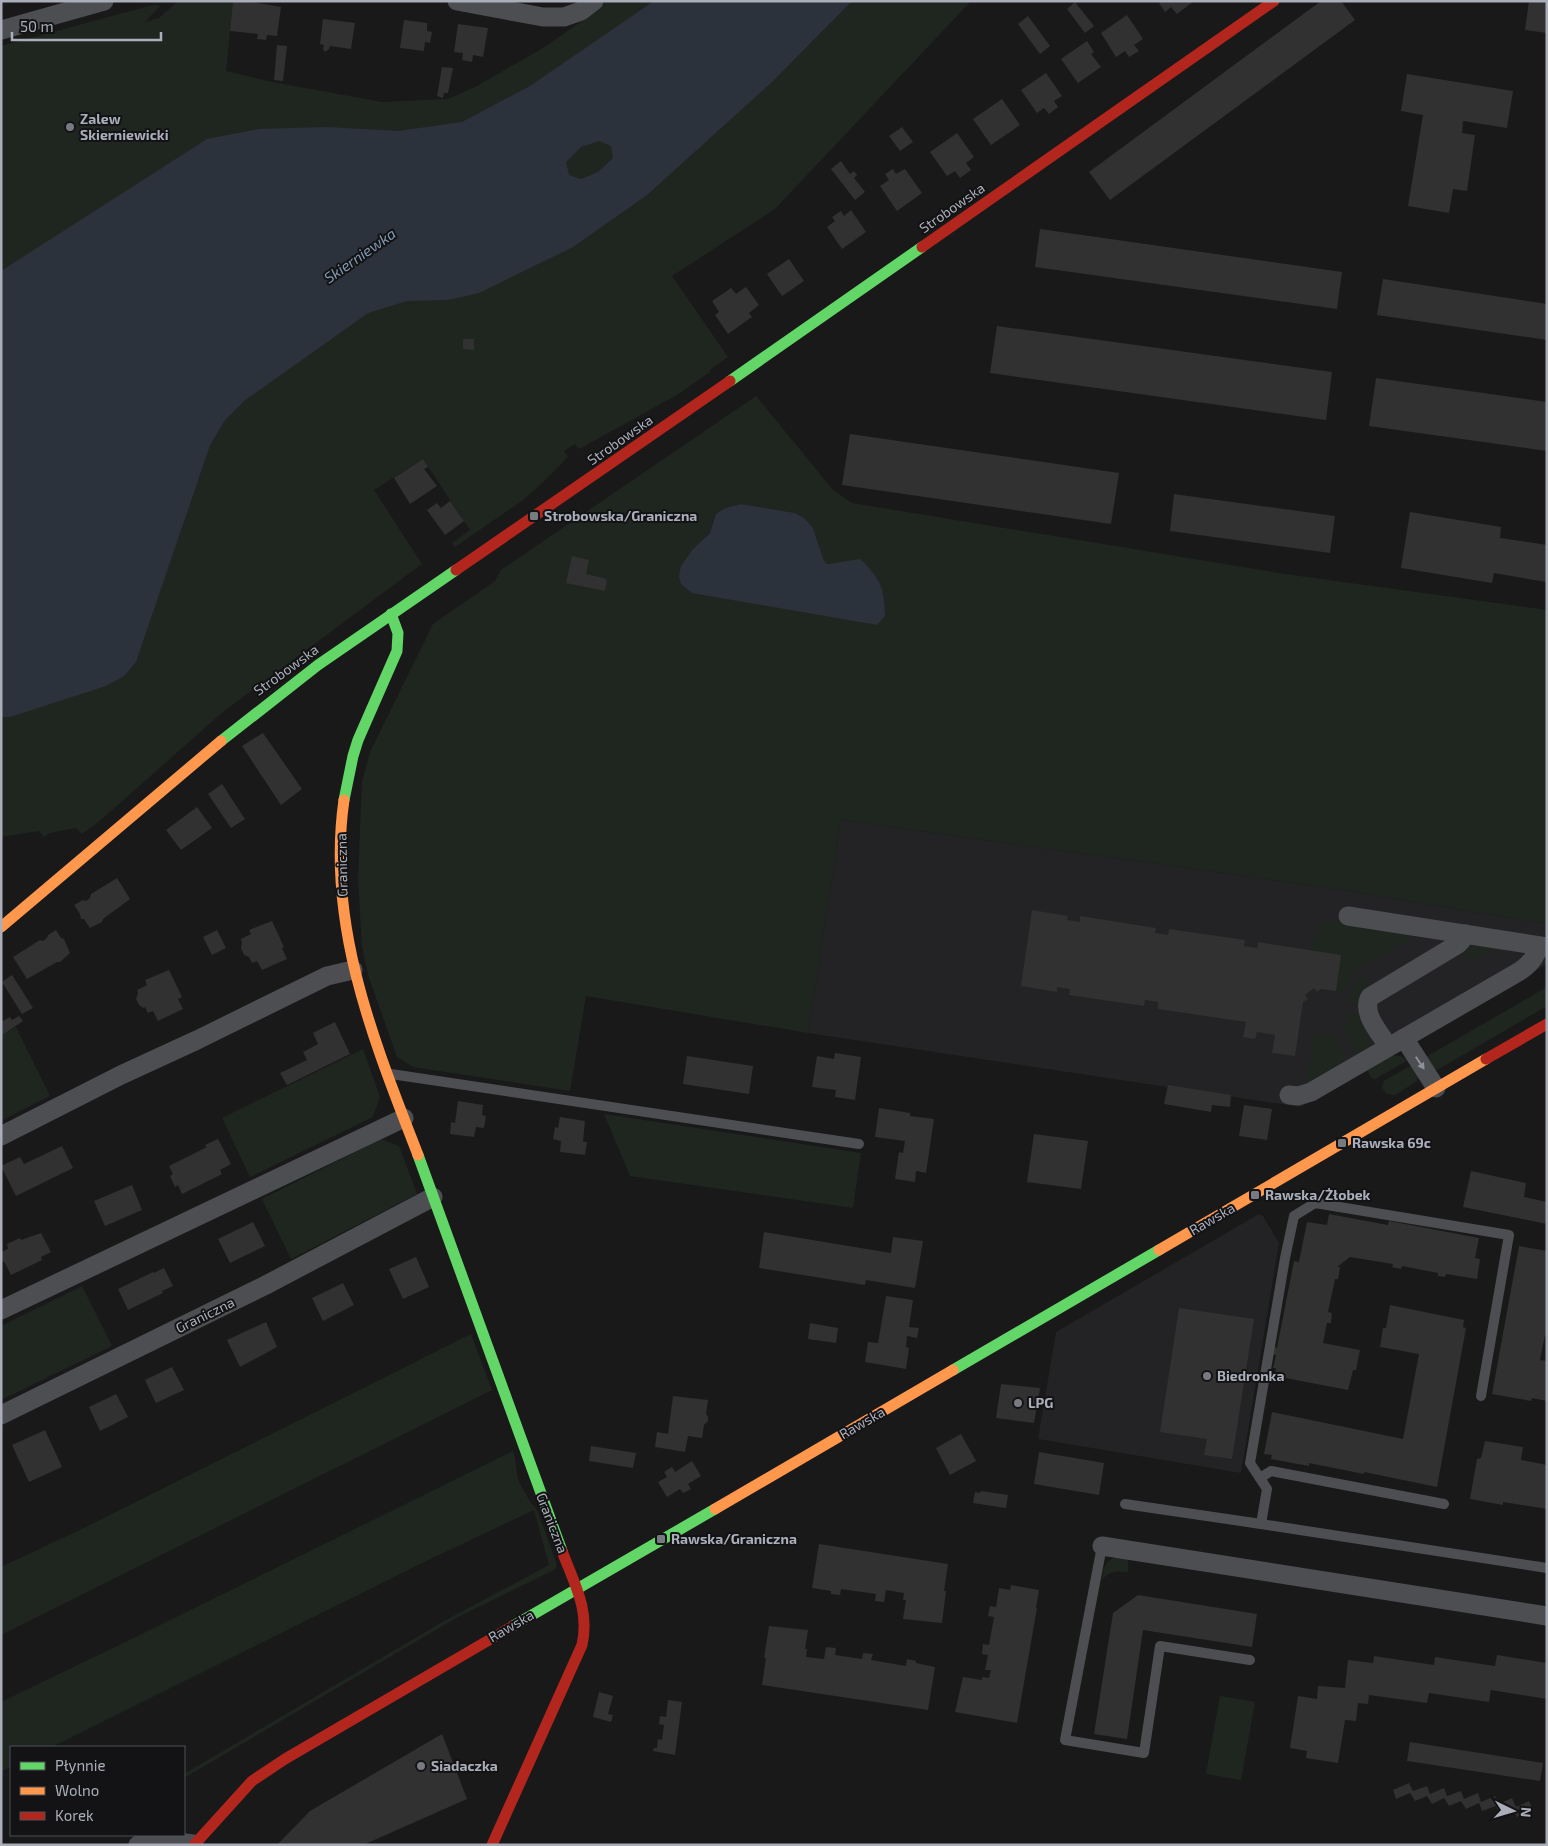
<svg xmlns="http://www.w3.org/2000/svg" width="1548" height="1846" font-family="'Exo 2',sans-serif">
  <rect width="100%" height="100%" fill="#191919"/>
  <g fill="#232325">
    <polygon points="841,820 1324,887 1547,924 1547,964 1301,1107 808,1033"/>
    <polygon points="1259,1214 1263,1216 1279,1243 1241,1473 1038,1439 1056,1332"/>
  </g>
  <g fill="#1f2620" fill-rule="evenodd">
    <polygon points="178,1 233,1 226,71 272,82 382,102 448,99 475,87 543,48 592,14 606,1 971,1 775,209 672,276 728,357 710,370 710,372 677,395 579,449 575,444 564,451 568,457 539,486 523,500 455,547 452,543 470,530 423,459 374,490 422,564 224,711 102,819 82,834 76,828 50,833 44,837 39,831 1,837 1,46 153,5 160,6 145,22 159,18"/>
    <path d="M756 396 834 491 852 503 1292 575 1547 610V924L1324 887 841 820 808 1033 586 996 570 1091 413 1067 397 1057 369 978 362 947 358 878 362 781 371 750 433 624 495 581 501 570ZM741 504 795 513 813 528 824 561 829 564 839 562 877 625 830 616 693 549 710 533 716 514 725 508Z"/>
    <path d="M1330 921H1341L1420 933 1355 970 1344 992 1336 991 1341 955 1312 951C1314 937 1316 927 1330 921Z"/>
    <polygon points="1476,944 1497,947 1470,963 1464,951"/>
    <polygon points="1362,973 1368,986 1362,994 1359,1005 1349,1003 1350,993"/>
    <polygon points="1547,987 1547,1006 1437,1070 1433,1068 1426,1057"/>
    <path d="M1348 1012 1360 1013C1368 1030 1378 1043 1359 1057L1345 1031Z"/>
    <polygon points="16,1027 50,1096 1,1121 1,1036"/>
    <polygon points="1314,1033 1333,1036 1349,1063 1306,1087"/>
    <polygon points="363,1049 380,1097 373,1117 250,1177 222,1118"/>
    <polygon points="1391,1055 1400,1056 1408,1060 1375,1079 1371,1078 1366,1068"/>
    <polygon points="1412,1065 1418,1076 1417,1081 1395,1095 1386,1094 1382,1087 1384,1081"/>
    <polygon points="604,1114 861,1153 853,1208 630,1176"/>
    <polygon points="381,1139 399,1146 417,1194 291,1259 262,1199"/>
    <polygon points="82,1286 112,1346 1,1400 1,1326"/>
    <polygon points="471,1334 492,1390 1,1635 1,1567 86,1527"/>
    <path d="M513 1451C516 1459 516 1467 517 1475 519 1485 527 1495 532 1505L534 1506 538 1512 557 1565 556 1568 552 1571 456 1618 184 1778V1774L446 1620 549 1565 534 1510 422 1563 52 1747H11V1767L1 1771V1702L144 1633Z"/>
    <path d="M1116 1557 1128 1559V1572C1117 1571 1109 1571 1102 1580 1104 1569 1104 1561 1116 1557Z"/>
    <polygon points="1220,1696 1255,1702 1241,1780 1206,1774"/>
  </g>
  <g fill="#2c323b" fill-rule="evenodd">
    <path d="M654 1H852L772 82 647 195 573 247 479 293 448 300 407 301 368 313 244 401 225 420 210 445 136 662 124 676 106 686 10 717H1V271L207 139 259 129 327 127 398 131 462 122 530 86ZM599 141 611 146 613 158 598 172 581 179 569 175 566 162 581 147Z"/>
    <path d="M741 504 795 513 805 519 813 528 824 561 828 564 860 559C881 579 884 587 885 616L877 625 692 593 681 584 679 576 681 566 693 549 710 533 716 514 725 508Z"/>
  </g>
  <g fill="#313131">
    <polygon points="233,1 247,1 281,7 277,36 267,35 266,40 257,39 258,34 230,31"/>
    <polygon points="1161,1 1194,1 1177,14 1171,7 1165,12 1159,3"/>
    <polygon points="1321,1 1341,1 1355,20 1110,200 1089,172"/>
    <polygon points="1529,1 1547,1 1547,33 1525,30"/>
    <polygon points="1075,2 1094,26 1085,33 1067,9"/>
    <polygon points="1127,15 1143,39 1134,45 1139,51 1129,57 1125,51 1116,57 1101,33"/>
    <polygon points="1028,16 1050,46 1040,54 1018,24"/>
    <polygon points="323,19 355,23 351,49 330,46 329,49 325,52 323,49 324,45 320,44"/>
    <polygon points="404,20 427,23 427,31 432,32 430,43 425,42 424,51 400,48"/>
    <polygon points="458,24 488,28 483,57 473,55 472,62 462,60 463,53 454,52"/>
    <polygon points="1087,41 1094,52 1091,54 1101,67 1078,83 1061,59"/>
    <polygon points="277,45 287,46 283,81 274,80"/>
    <polygon points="442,67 453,68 448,93 444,93 443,98 437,96"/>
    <polygon points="1046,73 1062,96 1054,101 1058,107 1049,114 1044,108 1037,113 1021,90"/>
    <polygon points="1407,74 1513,91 1507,128 1463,121 1462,133 1475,135 1467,191 1453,189 1449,213 1408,206 1423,115 1401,111"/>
    <polygon points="1002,99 1020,125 991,145 973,119"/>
    <polygon points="902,127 913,142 900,151 889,136"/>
    <polygon points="957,133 974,157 966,163 971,170 960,178 955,171 947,176 930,152"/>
    <polygon points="841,161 850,174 854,171 857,175 854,178 865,192 855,200 831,169"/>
    <polygon points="893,169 896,174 905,169 922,193 897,211 880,186 889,180 885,174"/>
    <polygon points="851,210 866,232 842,249 827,227 835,221 832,217 841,211 844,216"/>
    <polygon points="1040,229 1342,272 1337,309 1035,267"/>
    <polygon points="789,259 804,281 782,296 767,274"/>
    <polygon points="1383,279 1547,304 1547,340 1377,315"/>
    <polygon points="746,287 759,305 749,313 752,317 728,334 715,315 719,312 712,301 731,288 736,294"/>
    <polygon points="997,326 1332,372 1326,420 990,373"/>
    <polygon points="463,339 474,339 474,350 463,349"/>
    <polygon points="1376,378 1547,402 1547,451 1369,426"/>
    <polygon points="850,434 1119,473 1111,524 842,485"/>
    <polygon points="423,459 428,467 424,469 437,486 410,504 394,478"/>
    <polygon points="1174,494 1335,516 1330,553 1170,531"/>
    <polygon points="450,501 464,521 445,535 427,510 437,503 441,508"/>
    <polygon points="1410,512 1501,527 1500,538 1547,545 1546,582 1494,573 1492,583 1401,568"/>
    <polygon points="572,556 589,560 586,574 607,579 605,591 566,583"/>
    <polygon points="263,733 302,789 281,805 242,746"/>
    <polygon points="222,784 245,819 231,828 208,794"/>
    <polygon points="197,807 212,828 181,850 166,830"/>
    <polygon points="117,878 130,899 103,919 102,922 90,928 84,919 81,919 80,914 74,905 83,900 86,901 90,898 91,894"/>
    <polygon points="1032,910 1068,916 1067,920 1080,922 1080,916 1156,928 1155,933 1168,935 1169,929 1245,940 1244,946 1257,948 1258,942 1341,955 1336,991 1321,989 1317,992 1314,988 1305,995 1308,999 1303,1002 1295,1056 1272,1053 1275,1035 1257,1032 1255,1039 1243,1037 1246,1022 1158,1009 1158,1002 1145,1000 1144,1006 1069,995 1070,989 1057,987 1057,992 1021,986"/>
    <polygon points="272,921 284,947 282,948 287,959 262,970 257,961 252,963 249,957 244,955 241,948 242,943 241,939 251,934 249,930"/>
    <polygon points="56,930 61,938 64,939 70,953 60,962 57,962 27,979 13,957 40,940 43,941 47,938 48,935"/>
    <polygon points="217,930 226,948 212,955 203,937"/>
    <polygon points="169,970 182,997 178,999 183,1009 158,1021 153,1011 148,1013 145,1007 143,1008 139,1005 136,999 138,993 137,990 147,985 145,980"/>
    <polygon points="12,975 33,1008 22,1014 2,982"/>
    <polygon points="19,1016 23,1021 1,1036 1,1022 10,1017 12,1020"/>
    <polygon points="335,1022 350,1054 287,1085 280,1073 307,1060 303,1052 318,1044 313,1033"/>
    <polygon points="835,1053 861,1057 855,1100 835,1097 836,1090 812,1087 817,1056 834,1059"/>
    <polygon points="687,1056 753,1066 749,1094 683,1084"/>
    <polygon points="1168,1085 1231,1095 1230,1107 1212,1105 1211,1112 1164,1104"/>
    <polygon points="458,1101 483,1105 482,1115 486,1116 484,1128 476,1127 474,1137 450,1134 451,1122 455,1123"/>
    <polygon points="1244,1105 1272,1109 1267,1140 1239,1136"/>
    <polygon points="879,1108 910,1113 910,1116 934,1119 926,1173 916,1171 915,1182 895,1179 899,1152 903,1153 905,1141 875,1137"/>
    <polygon points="560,1117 585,1121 583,1142 587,1142 585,1155 560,1152 561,1141 553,1139 555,1127 558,1128"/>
    <polygon points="1034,1134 1088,1141 1081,1189 1027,1182"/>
    <polygon points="218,1139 231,1164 220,1170 222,1174 182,1194 178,1185 175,1187 170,1176 173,1174 169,1166 207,1147 205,1145"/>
    <polygon points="62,1146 73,1168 16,1196 1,1166 20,1157 24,1164"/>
    <polygon points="1471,1171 1526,1183 1524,1197 1547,1202 1547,1224 1463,1207"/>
    <polygon points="132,1185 142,1210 105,1226 94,1201"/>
    <polygon points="1329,1214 1388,1225 1389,1221 1479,1238 1475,1258 1480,1259 1477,1279 1446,1274 1445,1277 1438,1276 1438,1273 1402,1266 1401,1269 1392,1267 1393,1264 1350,1257 1337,1267 1340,1267 1338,1279 1335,1279 1328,1312 1332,1313 1331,1323 1327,1323 1323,1343 1360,1350 1356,1370 1353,1370 1348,1390 1275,1376 1276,1368 1273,1368 1276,1355 1272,1354 1274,1347 1277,1348 1294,1261 1299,1262 1307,1222 1327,1225"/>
    <polygon points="253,1222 265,1246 230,1263 218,1239"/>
    <polygon points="764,1232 891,1253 893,1237 923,1241 915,1288 866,1280 865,1285 759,1268"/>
    <polygon points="41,1233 51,1252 41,1257 42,1260 11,1275 5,1263 1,1260 1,1252 8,1249 7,1244 20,1238 21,1240"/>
    <polygon points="1519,1246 1547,1251 1547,1336 1545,1335 1540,1360 1547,1361 1547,1401 1532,1398 1531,1401 1492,1394"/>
    <polygon points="416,1257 429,1287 403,1299 389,1269"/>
    <polygon points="164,1268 173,1286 162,1291 163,1293 128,1310 118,1289 153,1272 154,1273"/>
    <polygon points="343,1283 354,1305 323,1321 312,1298"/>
    <polygon points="886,1296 913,1300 909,1327 919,1328 917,1338 907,1336 906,1347 909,1348 906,1369 865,1362 868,1342 878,1343"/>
    <polygon points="1390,1305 1464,1320 1463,1327 1466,1328 1437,1487 1364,1472 1364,1474 1309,1463 1309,1466 1271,1459 1272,1455 1264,1454 1272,1412 1403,1439 1419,1354 1380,1347 1383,1328 1386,1328"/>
    <polygon points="1179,1308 1254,1319 1232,1459 1204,1455 1207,1439 1160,1432"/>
    <polygon points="266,1322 277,1347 240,1367 227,1340"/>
    <polygon points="810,1323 838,1328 836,1343 808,1339"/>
    <polygon points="172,1367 184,1390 156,1403 145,1380"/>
    <polygon points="1001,1384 1040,1388 1034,1423 996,1418"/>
    <polygon points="116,1394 128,1417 100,1431 89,1407"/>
    <polygon points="673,1396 708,1400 706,1414 708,1417 708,1421 704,1425 702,1438 688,1436 685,1452 655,1447 657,1432 668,1434"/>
    <polygon points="45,1430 62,1467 29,1482 12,1445"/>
    <polygon points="961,1434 976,1461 950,1475 936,1448"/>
    <polygon points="1485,1441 1523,1447 1521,1460 1547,1465 1547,1509 1503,1502 1503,1505 1470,1499 1477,1459 1481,1458"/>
    <polygon points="591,1446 636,1453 633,1468 589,1461"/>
    <polygon points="1039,1452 1104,1463 1099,1495 1034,1484"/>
    <polygon points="692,1461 701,1476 688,1484 691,1489 683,1493 680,1489 667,1497 658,1482 667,1477 664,1472 672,1467 675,1472"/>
    <polygon points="981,1491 1008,1495 1006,1508 973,1503 975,1492 980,1493"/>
    <polygon points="819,1544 948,1564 944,1591 946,1591 942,1623 903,1619 906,1600 903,1600 904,1593 886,1590 884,1602 875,1601 876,1594 841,1589 840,1595 831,1594 831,1591 812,1588"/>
    <polygon points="1011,1585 1039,1590 1036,1608 1037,1608 1017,1723 955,1712 963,1677 982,1680 982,1677 989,1678 991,1670 985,1670 988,1655 982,1654 983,1644 989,1645 994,1617 988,1616 990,1606 996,1607 999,1588 1010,1590"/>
    <polygon points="1138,1595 1257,1614 1252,1647 1143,1630 1127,1739 1094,1734 1113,1613"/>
    <polygon points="769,1626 808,1630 805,1649 807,1649 806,1657 824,1659 826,1647 836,1648 835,1655 862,1659 863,1653 873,1654 871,1660 906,1666 907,1659 916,1661 916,1663 935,1667 928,1710 762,1685 766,1658 764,1658"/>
    <polygon points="1497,1655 1547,1663 1547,1699 1491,1690 1489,1702 1429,1693 1427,1703 1369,1695 1368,1704 1358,1703 1356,1721 1345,1720 1338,1763 1306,1758 1307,1751 1290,1748 1298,1696 1317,1699 1318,1686 1345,1688 1348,1660 1373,1663 1374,1656 1434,1665 1435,1657 1495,1666"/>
    <polygon points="599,1692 613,1696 608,1714 613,1715 611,1722 593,1717"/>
    <polygon points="668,1700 682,1702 675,1755 653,1751 654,1748 657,1748 658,1739 662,1740 664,1725 659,1724 660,1716 666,1717"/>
    <polygon points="442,1734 467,1799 363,1845 277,1845 310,1811"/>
    <polygon points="1410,1742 1543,1763 1540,1781 1407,1761"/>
    <polygon points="1409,1783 1413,1791 1427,1786 1430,1794 1444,1788 1447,1796 1461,1791 1464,1799 1478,1793 1481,1802 1495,1796 1499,1804 1512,1798 1516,1807 1529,1801 1533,1810 1517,1817 1513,1809 1500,1814 1496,1806 1482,1811 1479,1803 1466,1809 1461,1801 1449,1806 1444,1798 1432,1804 1427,1796 1415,1801 1410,1793 1396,1799 1393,1790"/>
  </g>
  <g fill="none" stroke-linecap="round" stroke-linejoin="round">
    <g stroke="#4d4e52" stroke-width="10">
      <polyline points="391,1074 859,1144"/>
      <polyline points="1481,1396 1509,1235 1315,1203 1294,1216 1285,1258 1250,1463 1267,1489 1261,1524 1547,1568"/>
      <polyline points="1260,1478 1271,1471 1444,1504"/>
      <polyline points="1125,1504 1261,1524"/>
      <polyline points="1102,1546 1065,1740 1144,1753 1160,1646 1250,1660"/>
    </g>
    <g stroke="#4d4e52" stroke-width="19">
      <polyline points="457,1 543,17 564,17 581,11 594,1"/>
      <polyline points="1,30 104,1"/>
      <polyline points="1348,916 1547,947"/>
      <polyline points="1404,1038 1436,1088"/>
      <path d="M1388 1046C1380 1033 1361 1013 1370 997L1458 944 1461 941 1466 934"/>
      <path d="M1289 1095 1298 1096 1311 1092 1520 971C1530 964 1535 958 1539 946"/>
      <polyline points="1,1136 121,1075 197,1040 327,976 353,970"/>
      <polyline points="1,1310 404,1118"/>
      <polyline points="1,1415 264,1286 433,1197"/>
      <polyline points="1102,1546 1547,1616"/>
      <path d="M138 1845C152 1836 178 1843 194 1844"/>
    </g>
    <g stroke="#63d668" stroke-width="11">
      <polyline points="730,381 922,247"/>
      <polyline points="221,741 318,665 456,570"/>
      <polyline points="344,800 353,756 358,740 397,651 398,633 391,614"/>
      <polyline points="418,1155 562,1551"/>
      <polyline points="953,1370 1159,1250"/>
      <polyline points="513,1626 715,1509"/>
    </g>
    <g stroke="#ff974d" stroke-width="11">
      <path d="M344 800C326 925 374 1041 418 1155"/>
      <polyline points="1,927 221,741"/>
      <polyline points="1159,1250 1486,1059"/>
      <polyline points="715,1509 953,1370"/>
    </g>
    <g stroke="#b3261e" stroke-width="11">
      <polyline points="922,247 1274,1"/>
      <polyline points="456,570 730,381"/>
      <polyline points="1486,1059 1547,1024"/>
      <polyline points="194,1845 252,1781 285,1759 513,1626"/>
      <path d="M492 1845 582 1645C590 1610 574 1583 562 1551"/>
    </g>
  </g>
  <defs><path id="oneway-solid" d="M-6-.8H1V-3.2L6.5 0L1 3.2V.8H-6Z" transform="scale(1.25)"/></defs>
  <use fill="#8e919a" href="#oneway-solid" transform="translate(1420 1063) rotate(56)"/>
  <g fill="#777a81" stroke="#131315" stroke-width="2">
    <circle cx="70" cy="127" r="5"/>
    <rect x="529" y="511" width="10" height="10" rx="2.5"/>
    <rect x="1337" y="1138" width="10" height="10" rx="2.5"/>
    <rect x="1250" y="1190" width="10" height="10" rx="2.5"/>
    <circle cx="1207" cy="1376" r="5"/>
    <circle cx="1018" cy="1403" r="5"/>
    <rect x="656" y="1534" width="10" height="10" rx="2.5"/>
    <circle cx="421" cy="1766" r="5"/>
  </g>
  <g text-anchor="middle" stroke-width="4" stroke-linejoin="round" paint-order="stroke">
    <g font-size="14" font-weight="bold" fill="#aaaeb9" stroke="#131315" text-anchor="start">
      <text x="80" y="124">Zalew<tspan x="80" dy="16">Skierniewicki</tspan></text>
      <text x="544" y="521">Strobowska/Graniczna</text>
      <text x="1352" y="1148">Rawska 69c</text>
      <text x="1265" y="1200">Rawska/Żłobek</text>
      <text x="1217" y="1381">Biedronka</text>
      <text x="1028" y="1408">LPG</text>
      <text x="671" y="1544">Rawska/Graniczna</text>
      <text x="431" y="1771">Siadaczka</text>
    </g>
    <g font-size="14" fill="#aaaeb9" stroke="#131315">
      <text transform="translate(952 208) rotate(-35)" y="5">Strobowska</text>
      <text transform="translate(620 440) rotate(-35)" y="5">Strobowska</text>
      <text transform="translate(286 670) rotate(-36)" y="5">Strobowska</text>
      <text transform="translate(342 865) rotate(-91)" y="5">Graniczna</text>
      <text transform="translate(1212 1219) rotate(-30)" y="5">Rawska</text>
      <text transform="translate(205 1315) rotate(-26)" y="5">Graniczna</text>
      <text transform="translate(862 1423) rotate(-30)" y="5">Rawska</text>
      <text transform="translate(552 1523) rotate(69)" y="5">Graniczna</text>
      <text transform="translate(511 1626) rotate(-30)" y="5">Rawska</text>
    </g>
    <g font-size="15" font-style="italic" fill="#8299b3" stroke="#131315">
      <text transform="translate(360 256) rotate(-35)" y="5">Skierniewka</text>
    </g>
  </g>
  <rect width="1548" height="1846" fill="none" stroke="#aaaeb9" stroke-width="5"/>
  <rect x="10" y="1746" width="175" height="90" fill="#131315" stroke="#4f5157"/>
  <rect x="20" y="1762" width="25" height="8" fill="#63d668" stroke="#4f5157"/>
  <text x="55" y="1771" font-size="15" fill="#aaaeb9">Płynnie</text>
  <rect x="20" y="1787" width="25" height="8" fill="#ff974d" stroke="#4f5157"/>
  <text x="55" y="1796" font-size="15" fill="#aaaeb9">Wolno</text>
  <rect x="20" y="1812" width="25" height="8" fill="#b3261e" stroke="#4f5157"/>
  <text x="55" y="1821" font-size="15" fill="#aaaeb9">Korek</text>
  <g transform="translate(1513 1811) rotate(95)" stroke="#131315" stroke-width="4" paint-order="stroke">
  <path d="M0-4L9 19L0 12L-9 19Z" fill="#aaaeb9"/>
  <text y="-8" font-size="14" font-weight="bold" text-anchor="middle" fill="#aaaeb9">N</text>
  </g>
  <path d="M12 32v8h149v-8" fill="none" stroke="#aaaeb9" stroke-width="2.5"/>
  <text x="20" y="32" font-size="15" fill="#aaaeb9" stroke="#131315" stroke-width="4" paint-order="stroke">50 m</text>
</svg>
